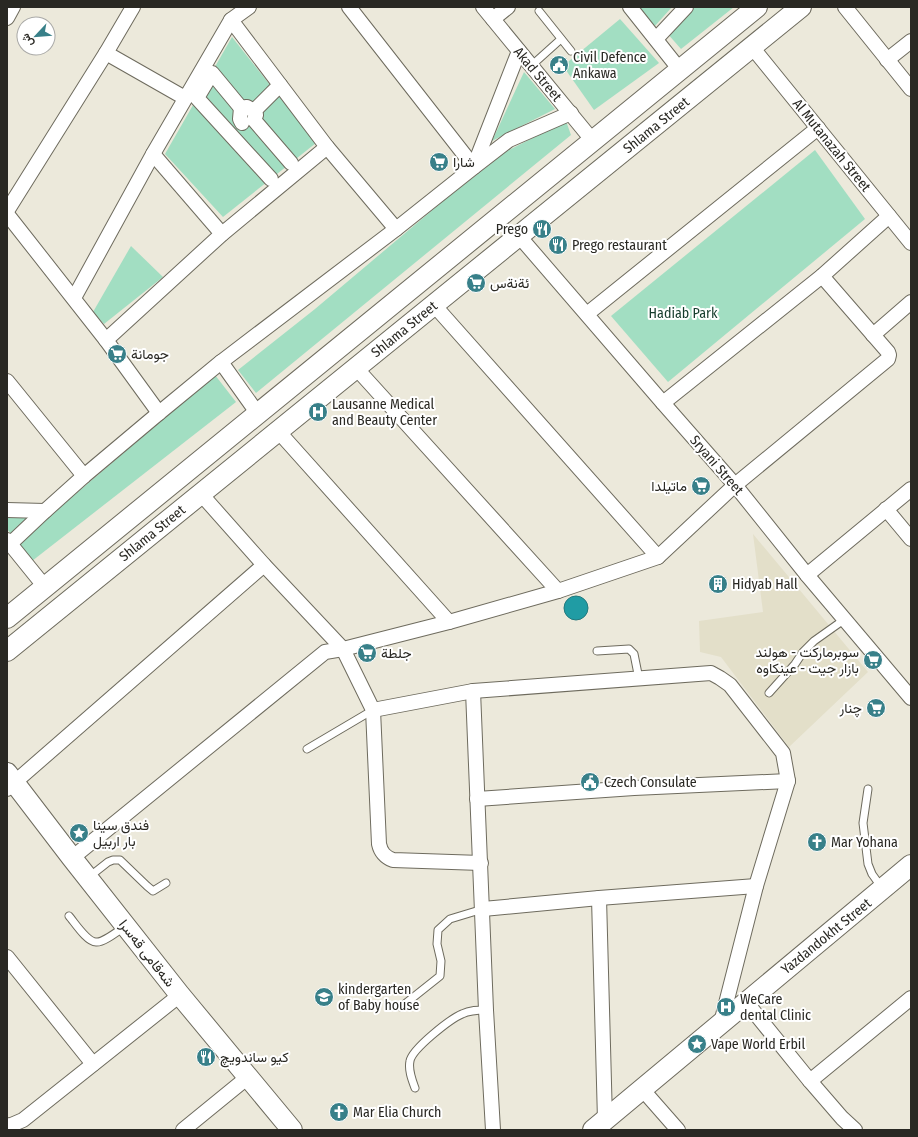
<svg xmlns="http://www.w3.org/2000/svg" width="918" height="1137" font-family="'Fira Sans Condensed',Vazirmatn,sans-serif">
  <rect width="100%" height="100%" fill="#ece9db"/>
  <polygon fill="#e3dfc9" points="753,534 868,672 789,747 721,657 700,652 699,621 763,612"/>
  <g fill="#a2dec2">
    <polygon points="638,7 672,7 654,27"/>
    <polygon points="694,7 734,7 681,49 667,33"/>
    <polygon points="620,19 659,63 594,110 563,66"/>
    <polygon points="232,37 316,143 223,217 165,154"/>
    <polygon points="524,72 555,109 492,141"/>
    <polygon points="566,121 571,135 256,393 238,370 315,309 442,202 507,151"/>
    <polygon points="815,150 865,219 668,382 611,316"/>
    <polygon points="131,246 163,277 104,324 93,312"/>
    <polygon points="215,375 236,402 32,561 18,543"/>
    <polygon points="7,516 30,517 12,535 7,529"/>
  </g>
  <circle fill="#209ca4" stroke="#23797d" cx="576" cy="608" r="12"/>
  <g fill="none" stroke-linecap="round" stroke-linejoin="round">
    <g stroke="#6e6b5e" stroke-width="9">
      <g id="lane">
        <polyline points="539,11 571,51"/>
        <polyline points="531,66 561,39"/>
        <polyline points="597,651 629,649 634,654 639,679"/>
        <polyline points="769,693 795,664 803,652 814,641 845,619"/>
        <polyline points="307,749 373,710"/>
        <polyline points="868,789 863,823 868,864 872,874 882,888"/>
        <polyline points="89,877 108,862 113,860 120,860 147,886 153,891 166,883"/>
        <path d="M69 916C75 923 87 942 96 942 103 943 118 931 124 927"/>
        <polyline points="401,1007 440,976 441,961 437,944 438,930 450,919 483,909"/>
        <path d="M415 1088C412 1080 408 1070 410 1061 412 1049 450 1019 462 1014 470 1010 478 1010 486 1010"/>
      </g>
    </g>
    <g stroke="#6e6b5e" stroke-width="16">
      <g id="street">
        <polyline points="349,7 474,167"/>
        <polyline points="483,7 593,141"/>
        <polyline points="630,7 680,70"/>
        <polyline points="845,7 911,89"/>
        <polyline points="7,18 13,7"/>
        <polyline points="493,19 508,7"/>
        <polyline points="231,20 327,147 396,229"/>
        <polyline points="656,39 686,7"/>
        <polyline points="752,47 911,243"/>
        <polyline points="106,53 185,98"/>
        <polyline points="887,60 911,41"/>
        <polyline points="241,108 212,73 197,98 271,179"/>
        <polyline points="254,111 280,85"/>
        <polyline points="242,123 240,119 241,108 247,107 254,111 256,115 254,120 291,163"/>
        <polyline points="153,154 222,234"/>
        <polyline points="474,166 519,51"/>
        <polyline points="7,211 106,53 133,7"/>
        <polyline points="7,214 106,340 159,413"/>
        <polyline points="519,236 663,403 735,485 807,575 911,698"/>
        <polyline points="74,298 153,154 231,20 249,7"/>
        <polyline points="434,305 658,557"/>
        <polyline points="587,314 818,128"/>
        <polyline points="873,335 911,302"/>
        <polyline points="106,340 222,234 327,147"/>
        <polyline points="221,362 258,414"/>
        <polyline points="356,368 558,591"/>
        <polyline points="7,381 84,476"/>
        <polyline points="663,403 822,276 889,216"/>
        <polyline points="278,431 449,622"/>
        <path d="M201 494 264 565 343 649 373 710 379 844C381 853 385 857 393 860L481 863"/>
        <polyline points="886,509 911,539"/>
        <polyline points="7,510 45,511"/>
        <polyline points="7,540 45,587"/>
        <polyline points="10,544 45,511 84,476 159,413 221,362 396,229 474,167 509,140 571,113"/>
        <polyline points="807,575 911,489"/>
        <polyline points="473,691 486,1010 493,1130"/>
        <polyline points="373,710 473,691 711,673 720,678 730,685 783,753 788,781 756,886 721,1023"/>
        <polyline points="7,789 264,565"/>
        <polyline points="477,799 634,788 788,781"/>
        <polyline points="72,858 325,652 343,649 449,622 558,591 658,557 735,485 888,359 889,355 888,352 822,276"/>
        <polyline points="599,898 605,1120"/>
        <polyline points="483,909 599,898 756,886"/>
        <polyline points="7,957 93,1064"/>
        <polyline points="746,1002 810,1081 842,1118 855,1130"/>
        <polyline points="810,1081 911,998"/>
        <polyline points="642,1089 678,1130"/>
        <polyline points="7,1125 9,1126 23,1120 180,995"/>
        <polyline points="183,1130 248,1077"/>
      </g>
    </g>
    <g stroke="#6e6b5e" stroke-width="22">
      <g id="secondary">
        <polyline points="7,618 757,7"/>
        <polyline points="7,651 801,7"/>
        <polyline points="7,773 72,858 180,995 292,1130"/>
        <polyline points="593,1130 911,865"/>
      </g>
    </g>
    <use href="#lane" stroke="#fff" stroke-width="7"/>
    <use href="#street" stroke="#fff" stroke-width="14"/>
    <use href="#secondary" stroke="#fff" stroke-width="20"/>
  </g>
  <defs>
    <g id="civic-disc" transform="scale(1)"><circle r="9.5" fill="#388089" stroke="#fff"/><path d="M-.6-6.5H3V-4.5H.6V-3L4-1V1h2V6H-6V1h2V-1L-.6-3ZM-1.2 2.5V6h2.4V2.5Z" fill="#fff"/></g>
    <g id="supermarket-disc" transform="scale(1)"><circle r="9.5" fill="#388089" stroke="#fff"/><path d="M-6-5.5h2.5l.6 2H6L4.5 2H-2.5L-4.4-4H-6ZM-1.5 3.2a1.3 1.3 0 1 0 .1 0ZM3 3.2a1.3 1.3 0 1 0 .1 0Z" fill="#fff"/></g>
    <g id="restaurant-disc" transform="scale(1)"><circle r="9.5" fill="#388089" stroke="#fff"/><path d="M-5-6h1v4h1v-4h1v4h1v-4h1v5L-1.5 .5V6h-2V.5L-5-1ZM5-6V6H3V1.5H1.5Q1.5-4 5-6Z" fill="#fff"/></g>
    <g id="hospital-disc" transform="scale(1)"><circle r="9.5" fill="#388089" stroke="#fff"/><path d="M-5-5h3v3.5h4V-5h3V5h-3V1.5h-4V5h-3Z" fill="#fff"/></g>
    <g id="building-disc" transform="scale(1)"><circle r="9.5" fill="#388089" stroke="#fff"/><path d="M-4-6H4V6H1V3H-1V6H-4ZM-2.5-4.3h1.7v1.8h-1.7ZM.8-4.3h1.7v1.8H.8ZM-2.5-1h1.7V.8h-1.7ZM.8-1h1.7V.8H.8Z" fill="#fff"/></g>
    <g id="sight-disc" transform="scale(1)"><circle r="9.5" fill="#388089" stroke="#fff"/><path d="M0-6L1.8-2.2L6-1.7L2.9 1.2L3.7 5.4L0 3.3L-3.7 5.4L-2.9 1.2L-6-1.7L-1.8-2.2Z" fill="#fff"/></g>
    <g id="church-disc" transform="scale(1)"><circle r="9.5" fill="#388089" stroke="#fff"/><path d="M-1.2-6h2.4v3.5h3.3v2.4h-3.3V6h-2.4V-.1h-3.3v-2.4h3.3Z" fill="#fff"/></g>
    <g id="school-disc" transform="scale(1)"><circle r="9.5" fill="#388089" stroke="#fff"/><path d="M0-5L7-2L0 1L-7-2ZM-4 1L0 2.5L4 1V4Q0 6-4 4Z" fill="#fff"/></g>
  </defs>
  <g fill-rule="evenodd">
    <use href="#civic-disc" x="559" y="65"/>
    <use href="#supermarket-disc" x="439" y="162"/>
    <use href="#restaurant-disc" x="542" y="229"/>
    <use href="#restaurant-disc" x="558" y="245"/>
    <use href="#supermarket-disc" x="476" y="283"/>
    <use href="#supermarket-disc" x="117" y="354"/>
    <use href="#hospital-disc" x="318" y="412"/>
    <use href="#supermarket-disc" x="701" y="486"/>
    <use href="#building-disc" x="718" y="584"/>
    <use href="#supermarket-disc" x="367" y="653"/>
    <use href="#supermarket-disc" x="873" y="660"/>
    <use href="#supermarket-disc" x="876" y="708"/>
    <use href="#civic-disc" x="590" y="782"/>
    <use href="#sight-disc" x="79" y="833"/>
    <use href="#church-disc" x="817" y="842"/>
    <use href="#school-disc" x="324" y="997"/>
    <use href="#hospital-disc" x="726" y="1007"/>
    <use href="#sight-disc" x="697" y="1044"/>
    <use href="#restaurant-disc" x="206" y="1057"/>
    <use href="#church-disc" x="339" y="1112"/>
  </g>
  <g text-anchor="middle" stroke-width="4" stroke-linejoin="round" paint-order="stroke">
    <g font-size="14" fill="#292823" stroke="#fff" text-anchor="start">
      <text x="573" y="62">Civil Defence<tspan x="573" dy="16">Ankawa</tspan></text>
      <text x="453" y="167">شارا</text>
      <text x="528" y="234" text-anchor="end">Prego</text>
      <text x="572" y="250">Prego restaurant</text>
      <text x="490" y="288">ئةنةس</text>
      <text x="131" y="359">جومانة</text>
      <text x="332" y="409">Lausanne Medical<tspan x="332" dy="16">and Beauty Center</tspan></text>
      <text x="687" y="491" text-anchor="end">ماتیلدا</text>
      <text x="732" y="589">Hidyab Hall</text>
      <text x="859" y="657" text-anchor="end">سوبرماركت - هولند<tspan x="859" dy="16">بازار جيت - عينكاوه</tspan></text>
      <text x="381" y="658">جلطة</text>
      <text x="862" y="713" text-anchor="end">چنار</text>
      <text x="604" y="787">Czech Consulate</text>
      <text x="93" y="830">فندق سينا<tspan x="93" dy="16">بار اربيل</tspan></text>
      <text x="831" y="847">Mar Yohana</text>
      <text x="338" y="994">kindergarten<tspan x="338" dy="16">of Baby house</tspan></text>
      <text x="740" y="1004">WeCare<tspan x="740" dy="16">dental Clinic</tspan></text>
      <text x="711" y="1049">Vape World Erbil</text>
      <text x="220" y="1062">کیو ساندویچ</text>
      <text x="353" y="1117">Mar Elia Church</text>
    </g>
    <g font-size="14" fill="#292823" stroke="#fff">
      <text transform="translate(538 74) rotate(50)" y="5">Akad Street</text>
      <text transform="translate(656 125) rotate(-39)" y="5">Shlama Street</text>
      <text transform="translate(832 145) rotate(51)" y="5">Al Mutanazah Street</text>
      <text transform="translate(404 329) rotate(-39)" y="5">Shlama Street</text>
      <text transform="translate(717 465) rotate(49)" y="5">Sryani Street</text>
      <text transform="translate(152 533) rotate(-39)" y="5">Shlama Street</text>
      <text transform="translate(826 936) rotate(-39)" y="5">Yazdandokht Street</text>
      <text transform="translate(147 953) rotate(52)" y="5">شەقامی قەسرا</text>
    </g>
    <g font-size="14" fill="#153c2c" stroke="#fff">
      <text x="683" y="318">Hadiab Park</text>
    </g>
  </g>
  <rect width="918" height="1137" fill="none" stroke="#292823" stroke-width="16"/>
  <g transform="translate(36 36) rotate(244)"><circle r="19" fill="#ffffff" stroke="#a9a9a7"/>
  <path d="M0-3L7 15L0 10L-7 15Z" fill="#388089"/>
  <text y="-6" font-size="11" font-weight="bold" text-anchor="middle" fill="#292823">ش</text>
  </g>
</svg>
